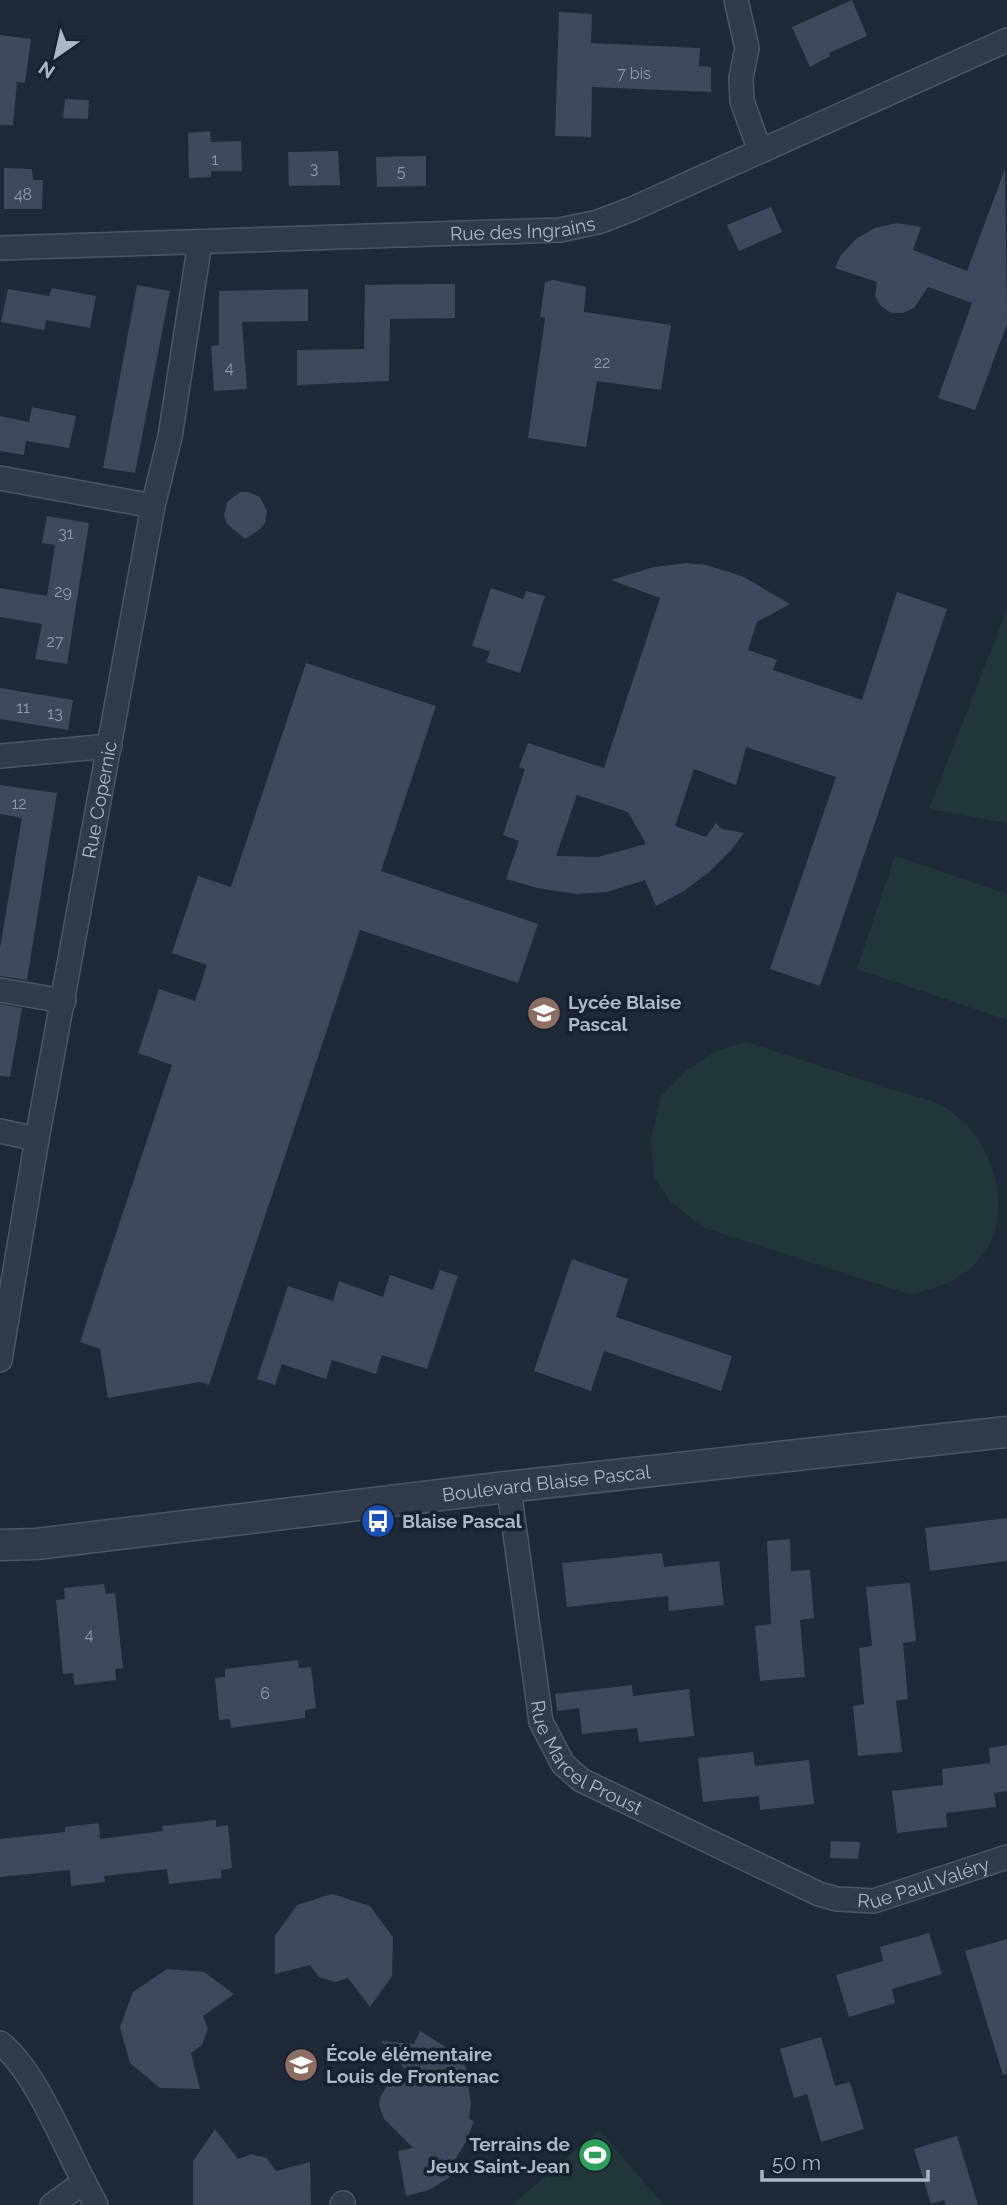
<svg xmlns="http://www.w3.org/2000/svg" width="1007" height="2205" font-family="Raleway,sans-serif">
  <rect width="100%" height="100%" fill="#1f2a39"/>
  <g fill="#21373a">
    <polygon points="1007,609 1007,823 929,809"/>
    <polygon points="895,856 1007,894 1007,1020 857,969"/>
    <path d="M747 1042C795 1058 842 1073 890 1089 907 1095 931 1098 946 1108 986 1136 1007 1182 995 1232 978 1273 951 1286 909 1294L702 1227 669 1200 654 1176 651 1138 661 1096 688 1069 718 1050Z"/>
    <polygon points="599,2130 664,2205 512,2205"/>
  </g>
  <g fill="#3d495c" fill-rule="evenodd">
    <polygon points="852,0 867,36 829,53 830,56 810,67 792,27"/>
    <polygon points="559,12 592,14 591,43 700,48 699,66 711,67 711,92 592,87 591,137 555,136"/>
    <polygon points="0,35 31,39 25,83 17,82 13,125 0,125"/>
    <polygon points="65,99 89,100 88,119 63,118"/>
    <polygon points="210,131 211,142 241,141 242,171 211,171 211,177 189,178 188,133"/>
    <polygon points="338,151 340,185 289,186 288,152"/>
    <polygon points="426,156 426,186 377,187 376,157"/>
    <polygon points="4,168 32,169 33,180 43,180 42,209 4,209"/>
    <polygon points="1005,169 1007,324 975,410 938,398 972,303 928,287 914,308 903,313 891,313 880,305 875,296 877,282 835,268 841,255 857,238 875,228 897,223 921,227 913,250 967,271"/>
    <polygon points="771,207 782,232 739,251 727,225"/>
    <polygon points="553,280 586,287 584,312 671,325 661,390 597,381 586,447 528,438 545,318 540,317 545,282"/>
    <polygon points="435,284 455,284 455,318 390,319 389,381 297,385 297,350 364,349 365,285"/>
    <polygon points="137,285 170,291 135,473 103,468"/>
    <polygon points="52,288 96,296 90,328 46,320 44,330 1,322 8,289 49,296"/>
    <polygon points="308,289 308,321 242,322 247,389 214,391 211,346 219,345 219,291"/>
    <polygon points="32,407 76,416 69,448 26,441 24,455 0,451 0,416 29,422"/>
    <polygon points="240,492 248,492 260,497 267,511 265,523 260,529 245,539 227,524 224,516 227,502"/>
    <polygon points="47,516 89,523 67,664 35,659 42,624 0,617 0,588 47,596 55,545 42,543"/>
    <path d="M686 563 706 565 742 576 790 604 757 622 748 650 777 660 773 670 862 700 897 592 947 609 820 986 770 969 836 777 746 747 736 785 694 769 675 826 706 837 716 823 722 829 744 833 732 849 708 873 684 891 656 906 645 880 607 892 575 894 537 888 506 879 519 841 503 835 525 769 519 767 528 743 604 768 660 598 611 580 654 567ZM577 795 628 812 646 844 598 857 556 856Z"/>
    <polygon points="491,588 523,599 526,591 545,596 520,673 486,662 490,651 472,646"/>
    <polygon points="306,663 436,706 381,871 538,924 518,983 360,930 209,1385 200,1382 108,1398 100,1349 80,1342 172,1065 138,1053 159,989 195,1001 207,965 172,953 198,876 231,887"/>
    <polygon points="0,688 73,700 68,730 0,719"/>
    <polygon points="0,785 57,793 27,980 0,976 0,948 22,818 0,814"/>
    <polygon points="0,1004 22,1008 10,1077 0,1076"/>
    <polygon points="572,1259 628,1279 616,1317 732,1356 721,1391 604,1351 591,1391 534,1371"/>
    <polygon points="440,1270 458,1276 427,1369 382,1355 376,1374 332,1360 326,1379 282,1364 275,1385 257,1379 288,1286 333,1301 339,1281 383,1297 390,1275 433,1290"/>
    <polygon points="1007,1518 1007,1561 930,1571 925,1528"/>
    <polygon points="790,1539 791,1571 810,1570 814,1618 800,1620 805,1677 760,1681 755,1626 771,1624 767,1541"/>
    <polygon points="662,1553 664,1567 719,1561 724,1605 669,1611 668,1596 567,1607 562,1563"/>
    <polygon points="910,1583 916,1641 903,1643 908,1699 896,1701 902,1752 858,1756 853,1706 864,1704 859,1648 872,1646 866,1587"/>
    <polygon points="104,1584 106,1594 115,1593 123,1668 115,1669 116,1680 74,1685 73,1673 63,1674 56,1600 65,1599 64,1588"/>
    <polygon points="298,1660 299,1668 311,1667 316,1708 305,1710 305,1718 231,1728 230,1719 219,1720 215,1678 225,1677 225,1669"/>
    <polygon points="632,1685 633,1696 689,1689 694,1736 639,1742 637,1728 582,1734 579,1708 557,1711 555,1694"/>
    <polygon points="1007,1745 1007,1791 994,1793 996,1807 946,1813 947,1827 897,1833 892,1791 943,1785 942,1769 990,1763 989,1748"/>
    <polygon points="753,1752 755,1766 809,1760 814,1804 760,1810 759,1796 703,1802 698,1758"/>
    <polygon points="216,1820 216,1827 228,1825 232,1868 221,1870 221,1878 169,1884 167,1869 104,1876 105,1882 71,1886 70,1870 0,1877 0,1839 65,1832 65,1827 99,1823 100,1839 163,1831 162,1826"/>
    <polygon points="831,1841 860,1842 858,1859 830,1858"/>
    <polygon points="332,1894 370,1906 393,1937 392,1976 370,2007 348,1978 335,1982 319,1977 310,1965 275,1974 275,1936 297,1905"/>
    <polygon points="929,1933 942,1974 892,1989 895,2003 849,2017 836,1975 883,1961 880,1947"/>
    <polygon points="1007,1939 1007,2074 1003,2075 965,1951"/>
    <polygon points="167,1969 204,1972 234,1994 203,2016 208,2029 202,2045 191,2053 200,2089 160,2088 130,2063 120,2027 133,1992"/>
    <polygon points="420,2031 449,2049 452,2048 465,2066 472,2083 468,2085 471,2103 469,2119 474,2121 466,2142 447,2172 450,2177 429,2190 406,2196 398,2151 413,2148 384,2119 379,2105 380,2097 387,2086 408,2073 381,2041 414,2044"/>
    <polygon points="821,2037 835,2086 850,2082 864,2129 821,2142 807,2094 794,2098 780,2049"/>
    <polygon points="215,2129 238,2159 251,2154 267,2158 276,2171 310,2162 311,2205 193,2205 193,2161"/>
    <polygon points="957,2136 978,2205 946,2205 944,2200 931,2204 914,2149"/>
  </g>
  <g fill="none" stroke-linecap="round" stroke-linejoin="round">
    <g stroke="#4d5664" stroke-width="26">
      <g id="minor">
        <polyline points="736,0 747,48 741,78 742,101 760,151"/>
        <path id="s1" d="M0 248 560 230 598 222 632 209 1007 40"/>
        <polyline points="0,478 153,506"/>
        <polyline points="0,756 110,746"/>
        <polyline points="0,990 64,1001"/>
        <polyline points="0,1131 37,1139"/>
        <path id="s2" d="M0 1360 37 1139 153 506 170 437 200 242"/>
        <path id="s3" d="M506 1487 511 1504 541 1722 563 1764 581 1780 819 1894 837 1899 874 1901 1007 1857"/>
        <path d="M0 2043C34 2069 63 2142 84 2182L52 2205"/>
        <polyline points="84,2182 96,2205"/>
        <polyline points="342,2205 343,2203"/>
      </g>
    </g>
    <g stroke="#4d5664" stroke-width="33">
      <g id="tertiary">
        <path id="s4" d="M0 1545 36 1544 506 1487 1007 1432"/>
      </g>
    </g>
    <use href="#minor" stroke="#323b4a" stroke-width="23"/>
    <use href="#tertiary" stroke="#323b4a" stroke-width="30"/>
  </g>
  <defs>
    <g id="school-disc" transform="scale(1.75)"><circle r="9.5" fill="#8d6e63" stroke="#18212e"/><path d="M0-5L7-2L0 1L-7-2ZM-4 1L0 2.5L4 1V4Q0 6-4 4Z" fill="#fff"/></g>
    <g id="bus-disc" transform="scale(1.75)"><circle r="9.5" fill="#1a4fb4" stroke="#18212e"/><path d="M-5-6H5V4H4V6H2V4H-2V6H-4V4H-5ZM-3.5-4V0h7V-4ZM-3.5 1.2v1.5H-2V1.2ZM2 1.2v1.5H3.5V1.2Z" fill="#fff"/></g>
    <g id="stadium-disc" transform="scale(1.75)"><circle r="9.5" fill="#2e9e5b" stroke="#18212e"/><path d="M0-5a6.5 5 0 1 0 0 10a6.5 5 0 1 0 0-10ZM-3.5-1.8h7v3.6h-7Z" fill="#fff"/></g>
  </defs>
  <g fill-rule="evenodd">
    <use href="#school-disc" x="544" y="1013"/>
    <use href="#bus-disc" x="378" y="1521"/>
    <use href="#school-disc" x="301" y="2065"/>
    <use href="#stadium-disc" x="595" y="2155"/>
  </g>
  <g text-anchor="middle" stroke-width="7" stroke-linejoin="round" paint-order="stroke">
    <g font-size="16" fill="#909bac">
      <text x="634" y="79">7 bis</text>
      <text x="215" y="165">1</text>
      <text x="314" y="174">3</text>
      <text x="401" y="177">5</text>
      <text x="23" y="200">48</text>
      <text x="602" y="368">22</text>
      <text x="229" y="373">4</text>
      <text x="66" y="539">31</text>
      <text x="63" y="597">29</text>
      <text x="55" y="647">27</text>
      <text x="23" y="713">11</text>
      <text x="55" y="719">13</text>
      <text x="19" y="809">12</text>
      <text x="89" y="1640">4</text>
      <text x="265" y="1699">6</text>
    </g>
    <g font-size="19" fill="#acb6c6" stroke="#18212e">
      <text dy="7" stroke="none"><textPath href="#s1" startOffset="523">Rue des Ingrains</textPath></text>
      <text dy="7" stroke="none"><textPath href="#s2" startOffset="569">Rue Copernic</textPath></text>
      <text dy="7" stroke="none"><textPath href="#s4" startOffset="550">Boulevard Blaise Pascal</textPath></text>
      <text dy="7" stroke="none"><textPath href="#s3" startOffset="296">Rue Marcel Proust</textPath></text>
      <text dy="7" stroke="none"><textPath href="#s3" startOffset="681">Rue Paul Valéry</textPath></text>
    </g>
    <g font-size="19" font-weight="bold" fill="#acb6c6" stroke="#18212e" text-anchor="start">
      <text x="568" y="1009">Lycée Blaise<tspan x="568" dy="22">Pascal</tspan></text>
      <text x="402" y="1528">Blaise Pascal</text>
      <text x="326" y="2061">École élémentaire<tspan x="326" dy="22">Louis de Frontenac</tspan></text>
      <text x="570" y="2151" text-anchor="end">Terrains de<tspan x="570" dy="22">Jeux Saint-Jean</tspan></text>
    </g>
  </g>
  <g transform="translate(56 56) rotate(214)" stroke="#18212e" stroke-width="5" paint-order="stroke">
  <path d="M0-5L12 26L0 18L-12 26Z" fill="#acb6c6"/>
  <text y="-10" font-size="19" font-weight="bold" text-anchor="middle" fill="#acb6c6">N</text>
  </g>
  <path d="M762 2170v10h166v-10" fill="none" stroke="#acb6c6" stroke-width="3.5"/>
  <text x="772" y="2170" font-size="21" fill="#acb6c6" stroke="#18212e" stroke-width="5" paint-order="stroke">50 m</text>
</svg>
